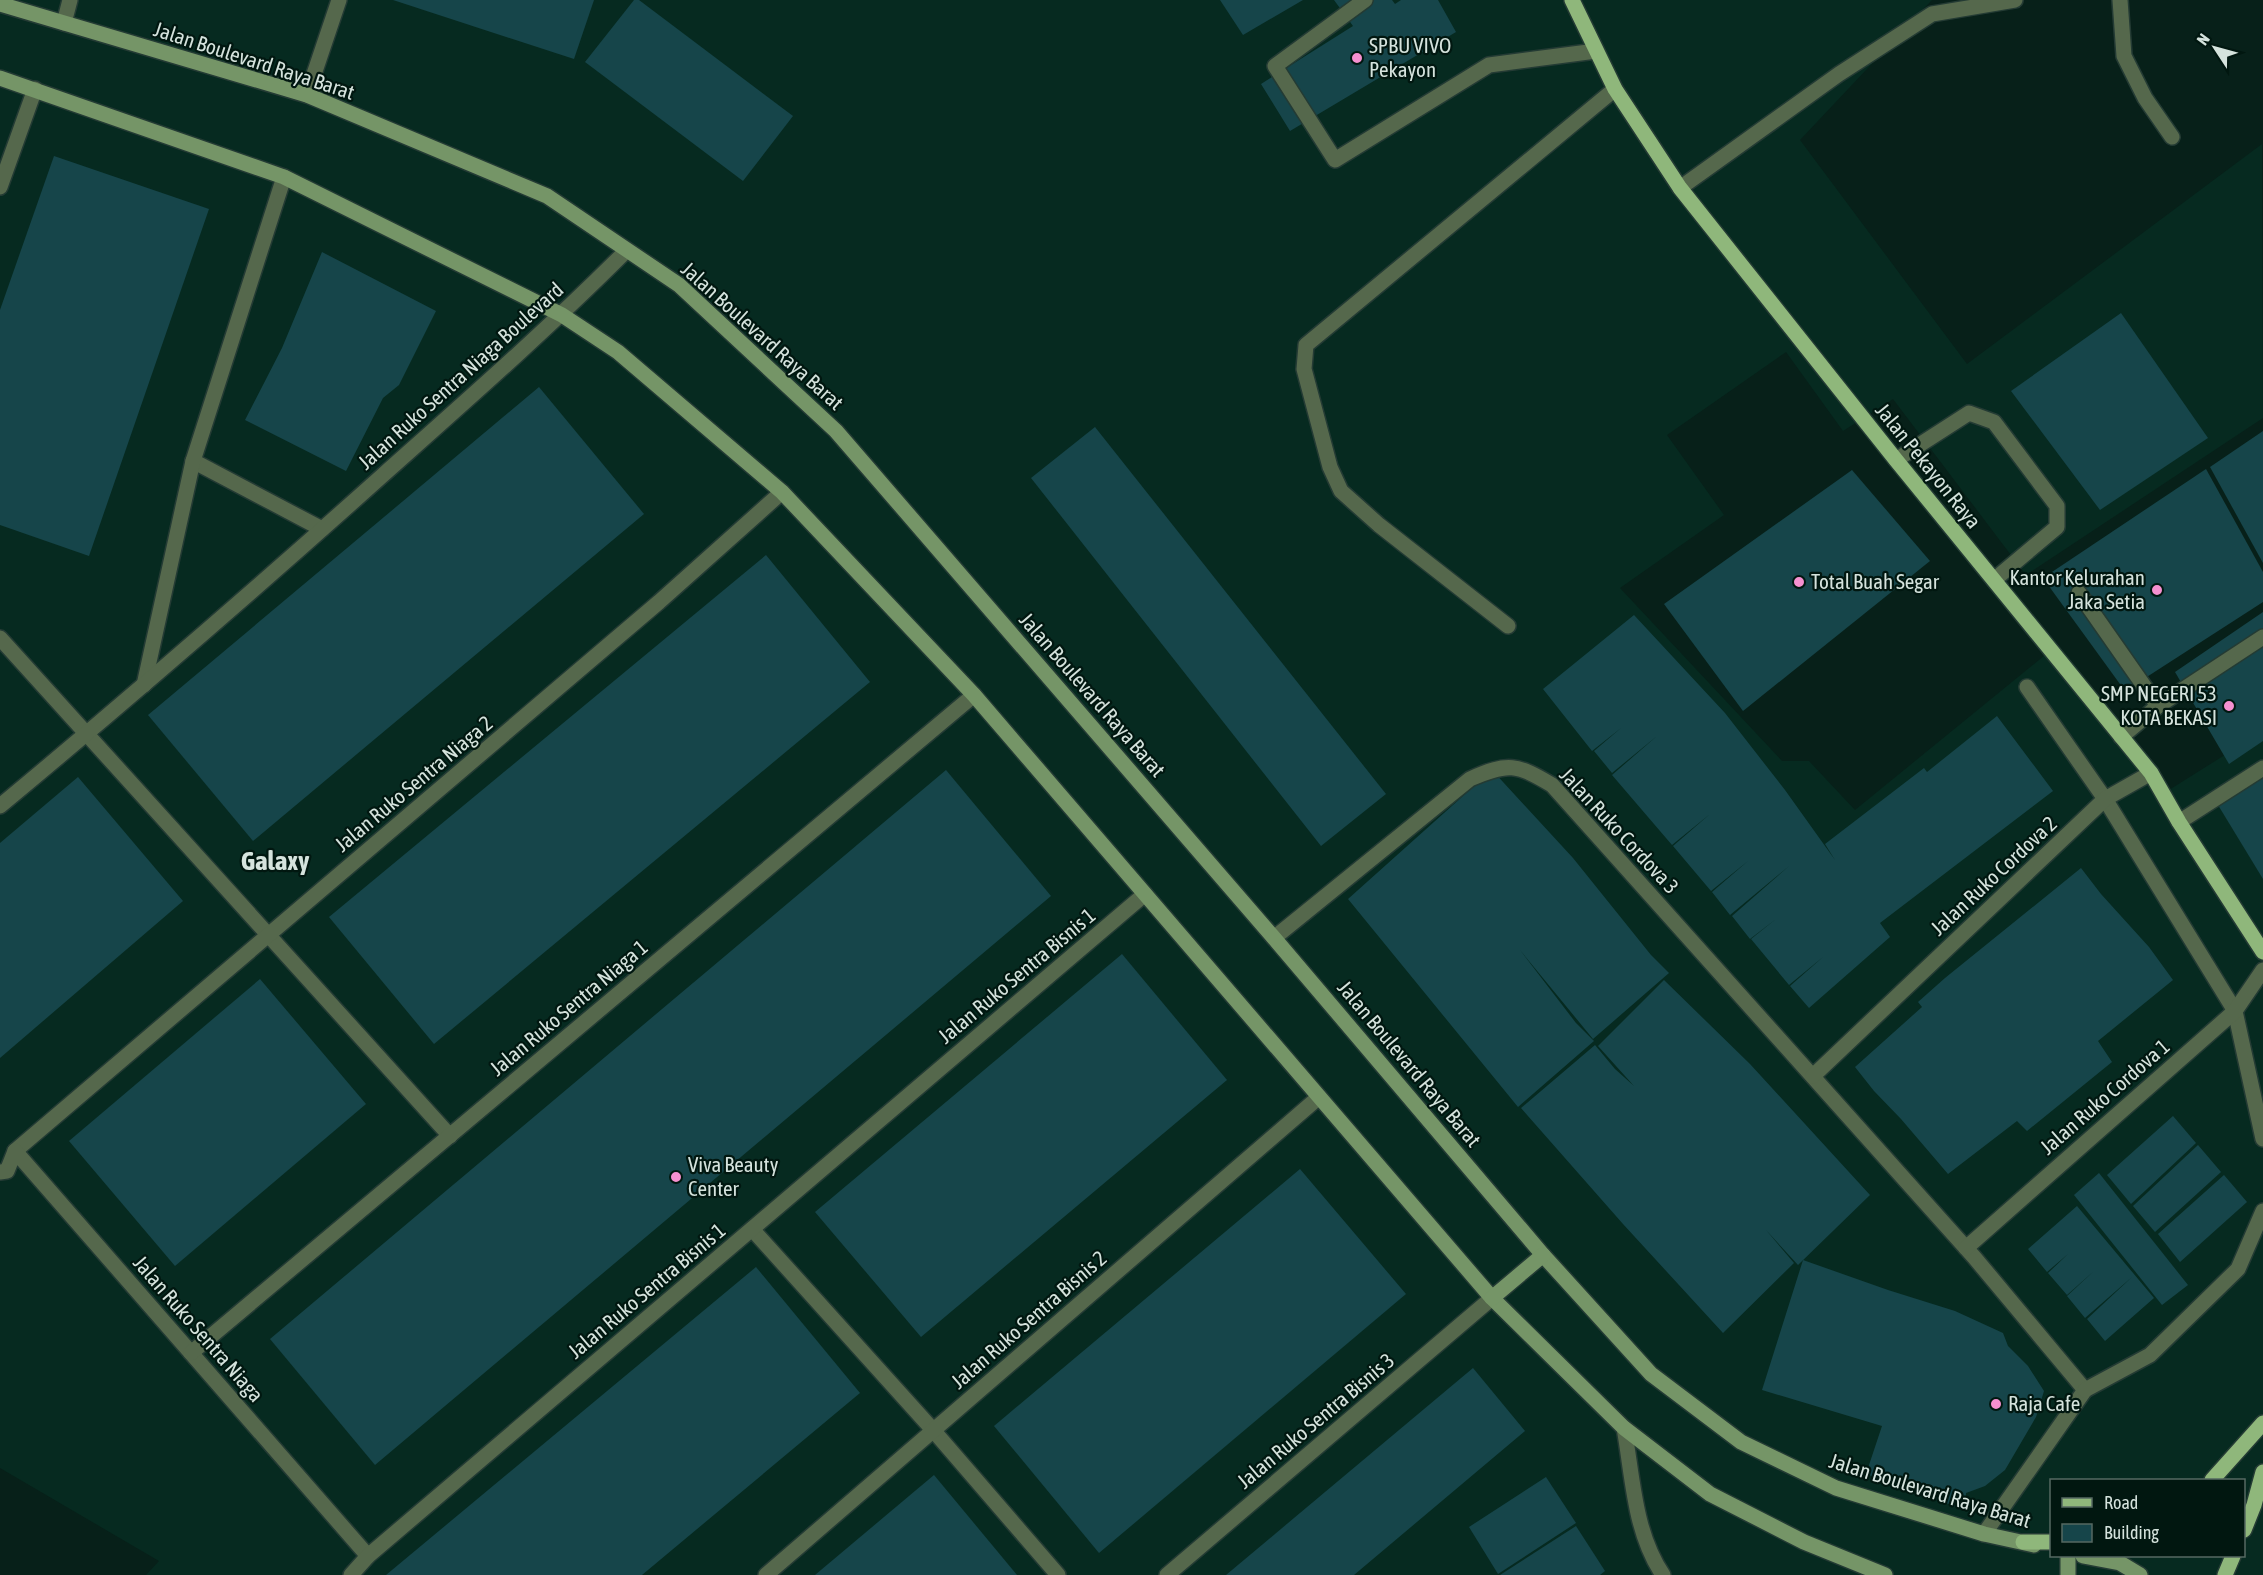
<svg xmlns="http://www.w3.org/2000/svg" width="2263" height="1575" font-family="'Asap Condensed',sans-serif">
  <rect width="100%" height="100%" fill="#072019"/>
  <path fill="#062a20" fill-rule="evenodd" d="M0 0H1932L1800 140 1967 364 2262 144 2263 418 2026 575 1893 399 1843 431 1786 352 1667 435 1724 515 1620 588 1782 761H1809L1855 810 2050 651 2161 795 2263 731V1575H146L159 1561 0 1468ZM2052 1480H2244V1556H2052Z"/>
  <g fill="#16454a">
    <polygon points="393,0 594,0 574,59"/>
    <polygon points="634,0 639,0 793,116 743,181 585,62"/>
    <polygon points="1220,0 1303,0 1243,35"/>
    <polygon points="1334,0 1392,0 1395,4 1401,0 1438,0 1456,32 1290,131 1261,84 1353,26"/>
    <polygon points="54,156 209,209 89,556 0,525 0,310"/>
    <polygon points="322,252 436,311 399,385 383,398 346,471 245,420 282,348"/>
    <polygon points="2121,313 2208,438 2100,510 2011,391"/>
    <polygon points="539,387 644,514 253,841 148,715"/>
    <polygon points="1095,427 1386,794 1321,846 1031,478"/>
    <polygon points="2263,431 2263,563 2210,467"/>
    <polygon points="2206,469 2263,572 2263,602 2125,691 2043,578"/>
    <polygon points="1852,470 1930,561 1743,711 1664,604"/>
    <polygon points="766,555 870,682 434,1044 329,917"/>
    <polygon points="2263,612 2263,741 2229,764 2175,672"/>
    <polygon points="1634,615 1725,713 1785,790 1835,860 1825,844 1924,768 1927,772 1997,716 2053,791 1880,923 1890,937 1809,1008 1790,986 1823,957 1789,985 1751,939 1776,919 1750,939 1732,916 1789,866 1730,915 1712,892 1748,861 1711,891 1673,846 1710,814 1672,845 1612,775 1657,736 1612,773 1594,751 1621,728 1592,751 1543,689"/>
    <polygon points="946,770 1051,896 375,1465 270,1339"/>
    <polygon points="1492,770 1573,858 1651,955 1669,973 1593,1039 1520,950 1576,1023 1594,1041 1518,1107 1348,899"/>
    <polygon points="2263,776 2263,879 2218,805"/>
    <polygon points="78,777 183,901 0,1058 0,843"/>
    <polygon points="2081,868 2101,894 2149,947 2173,980 2098,1041 2112,1062 2027,1131 2017,1121 1948,1174 1901,1119 1874,1091 1855,1067 1922,1007 1918,1002 1945,978"/>
    <polygon points="1122,954 1227,1080 921,1337 815,1212"/>
    <polygon points="260,979 366,1104 175,1266 69,1141"/>
    <polygon points="1664,980 1750,1064 1870,1195 1798,1265 1766,1230 1794,1263 1723,1333 1623,1224 1521,1108 1595,1045 1615,1069 1634,1086 1598,1046"/>
    <polygon points="2173,1116 2196,1143 2131,1204 2107,1175"/>
    <polygon points="2198,1145 2221,1172 2155,1232 2133,1206"/>
    <polygon points="1300,1169 1406,1294 1099,1553 994,1426"/>
    <polygon points="2099,1173 2188,1285 2162,1305 2074,1195"/>
    <polygon points="2224,1175 2247,1202 2180,1262 2158,1234"/>
    <polygon points="2077,1206 2154,1298 2105,1341 2087,1319 2132,1277 2085,1318 2067,1296 2094,1271 2067,1295 2048,1273 2068,1254 2047,1272 2028,1249"/>
    <polygon points="1803,1260 1888,1290 1955,1311 2003,1333 2008,1346 2028,1366 2044,1391 2036,1417 2005,1470 1985,1486 1966,1493 1965,1510 1866,1474 1882,1426 1762,1390"/>
    <polygon points="756,1267 860,1393 642,1575 386,1575"/>
    <polygon points="1473,1368 1525,1431 1354,1575 1226,1575"/>
    <polygon points="934,1475 1017,1575 815,1575"/>
    <polygon points="1546,1477 1576,1523 1498,1574 1469,1527"/>
    <polygon points="1576,1526 1605,1571 1600,1575 1500,1575"/>
  </g>
  <g fill="none" stroke-linecap="round" stroke-linejoin="round">
    <g stroke="#243b34" stroke-width="18">
      <g id="service">
        <polyline points="1365,0 1275,66 1335,160 1489,65 1596,51"/>
        <polyline points="64,23 70,0"/>
        <polyline points="307,95 339,0"/>
        <polyline points="0,187 35,89"/>
        <polyline points="1896,460 1969,413 1994,422 2057,506 2057,527 1994,580"/>
        <polyline points="193,461 322,529"/>
        <polyline points="2079,593 2158,706"/>
        <polyline points="1508,626 1379,525 1341,491 1330,467 1304,369 1306,345 1615,89"/>
        <polyline points="0,638 450,1136"/>
        <polyline points="144,685 193,461 284,177"/>
        <polyline points="2027,687 2105,799 2235,1011 2263,1139"/>
        <polyline points="2121,737 2158,706 2263,637"/>
        <path d="M0 806C130 698 258 587 383 475 466 401 548 329 626 251"/>
        <polyline points="2179,822 2263,768"/>
        <path d="M1274 938 1470 779C1508 762 1517 764 1552 785L1974 1257 2085 1390 1984 1534"/>
        <polyline points="1813,1076 2105,799 2151,773"/>
        <polyline points="15,1151 659,602 782,492"/>
        <polyline points="0,1172 7,1171 15,1151 368,1556"/>
        <polyline points="752,1229 933,1430 1058,1575"/>
        <polyline points="1966,1248 2235,1011 2263,970"/>
        <polyline points="191,1353 974,695"/>
        <polyline points="2085,1390 2150,1355 2238,1269 2263,1211"/>
        <path d="M1624 1428C1633 1478 1634 1532 1663 1575"/>
        <polyline points="351,1575 368,1556 1145,894"/>
        <polyline points="766,1575 1319,1097"/>
        <polyline points="1167,1575 1492,1298"/>
      </g>
    </g>
    <g stroke="#243b34" stroke-width="18">
      <g id="minor">
        <polyline points="2120,0 2124,56 2145,98 2172,137"/>
        <polyline points="1680,188 1839,74 1932,14 2015,0"/>
      </g>
    </g>
    <g stroke="#243b34" stroke-width="18">
      <g id="secondary">
        <polyline points="0,4 307,95 547,196 679,285 836,431 1274,938 1543,1255 1651,1374 1741,1442 1836,1488 1984,1534 2034,1545"/>
        <polyline points="0,78 284,177 562,315 618,352 782,492 974,695 1492,1298 1624,1428 1710,1494 1804,1542 1885,1575"/>
        <polyline points="1492,1298 1543,1255"/>
        <polyline points="2068,1556 2068,1575"/>
        <polyline points="2083,1556 2120,1563 2140,1575"/>
      </g>
    </g>
    <g stroke="#243b34" stroke-width="18">
      <g id="primary">
        <polyline points="1572,0 1615,89 1680,188 1896,460 2151,773 2179,822 2263,952"/>
        <polyline points="2212,1480 2263,1423"/>
        <polyline points="2244,1530 2254,1505 2263,1472"/>
        <polyline points="2023,1542 2052,1542"/>
        <polyline points="2225,1575 2233,1556"/>
      </g>
    </g>
    <use href="#service" stroke="#55684c" stroke-width="15"/>
    <use href="#minor" stroke="#55684c" stroke-width="15"/>
    <use href="#secondary" stroke="#759567" stroke-width="15"/>
    <use href="#primary" stroke="#8fb77b" stroke-width="15"/>
  </g>
  <g fill="#f690d0" stroke="#011710" stroke-width="2">
    <circle cx="1357" cy="58" r="6"/>
    <circle cx="1799" cy="582" r="6"/>
    <circle cx="2157" cy="590" r="6"/>
    <circle cx="2229" cy="706" r="6"/>
    <circle cx="676" cy="1177" r="6"/>
    <circle cx="1996" cy="1404" r="6"/>
  </g>
  <g text-anchor="middle" stroke-width="4.5" stroke-linejoin="round" paint-order="stroke">
    <g font-size="21" fill="#d5e3dd" stroke="#011710" text-anchor="start">
      <text x="1369" y="53">SPBU VIVO<tspan x="1369" dy="24">Pekayon</tspan></text>
      <text x="2145" y="585" text-anchor="end">Kantor Kelurahan<tspan x="2145" dy="24">Jaka Setia</tspan></text>
      <text x="1811" y="589">Total Buah Segar</text>
      <text x="2217" y="701" text-anchor="end">SMP NEGERI 53<tspan x="2217" dy="24">KOTA BEKASI</tspan></text>
      <text x="688" y="1172">Viva Beauty<tspan x="688" dy="24">Center</tspan></text>
      <text x="2008" y="1411">Raja Cafe</text>
    </g>
    <g font-size="21" fill="#d5e3dd" stroke="#011710">
      <text transform="translate(254 61) rotate(18)" y="7">Jalan Boulevard Raya Barat</text>
      <text transform="translate(762 336) rotate(42)" y="7">Jalan Boulevard Raya Barat</text>
      <text transform="translate(461 376) rotate(-42)" y="7">Jalan Ruko Sentra Niaga Boulevard</text>
      <text transform="translate(1928 466) rotate(51)" y="7">Jalan Pekayon Raya</text>
      <text transform="translate(1092 695) rotate(49)" y="7">Jalan Boulevard Raya Barat</text>
      <text transform="translate(414 784) rotate(-40)" y="7">Jalan Ruko Sentra Niaga 2</text>
      <text transform="translate(1619 831) rotate(47)" y="7">Jalan Ruko Cordova 3</text>
      <text transform="translate(1994 876) rotate(-43)" y="7">Jalan Ruko Cordova 2</text>
      <text transform="translate(1017 976) rotate(-40)" y="7">Jalan Ruko Sentra Bisnis 1</text>
      <text transform="translate(569 1008) rotate(-40)" y="7">Jalan Ruko Sentra Niaga 1</text>
      <text transform="translate(1409 1064) rotate(50)" y="7">Jalan Boulevard Raya Barat</text>
      <text transform="translate(2105 1097) rotate(-41)" y="7">Jalan Ruko Cordova 1</text>
      <text transform="translate(647 1291) rotate(-40)" y="7">Jalan Ruko Sentra Bisnis 1</text>
      <text transform="translate(1029 1320) rotate(-41)" y="7">Jalan Ruko Sentra Bisnis 2</text>
      <text transform="translate(198 1329) rotate(49)" y="7">Jalan Ruko Sentra Niaga</text>
      <text transform="translate(1316 1421) rotate(-40)" y="7">Jalan Ruko Sentra Bisnis 3</text>
      <text transform="translate(1930 1491) rotate(17)" y="7">Jalan Boulevard Raya Barat</text>
    </g>
    <g font-size="27" font-weight="bold" fill="#d5e3dd" stroke="#011710">
      <text x="275" y="870">Galaxy</text>
    </g>
  </g>
  <rect x="2050" y="1479" width="195" height="78" fill="#011710" stroke="#566962" stroke-width="1.5"/>
  <rect x="2062" y="1498" width="30" height="9" fill="#8fb77b" stroke="#566962" stroke-width="1.5"/>
  <text x="2104" y="1509" font-size="18" fill="#d5e3dd">Road</text>
  <rect x="2062" y="1524" width="30" height="18" fill="#16454a" stroke="#566962" stroke-width="1.5"/>
  <text x="2104" y="1539" font-size="18" fill="#d5e3dd">Building</text>
  <g transform="translate(2215 48) rotate(306)" stroke="#011710" stroke-width="4.5" paint-order="stroke">
  <path d="M0-4.5L10 22L0 15L-10 22Z" fill="#d5e3dd"/>
  <text y="-9" font-size="16" font-weight="bold" text-anchor="middle" fill="#d5e3dd">N</text>
  </g>
</svg>
